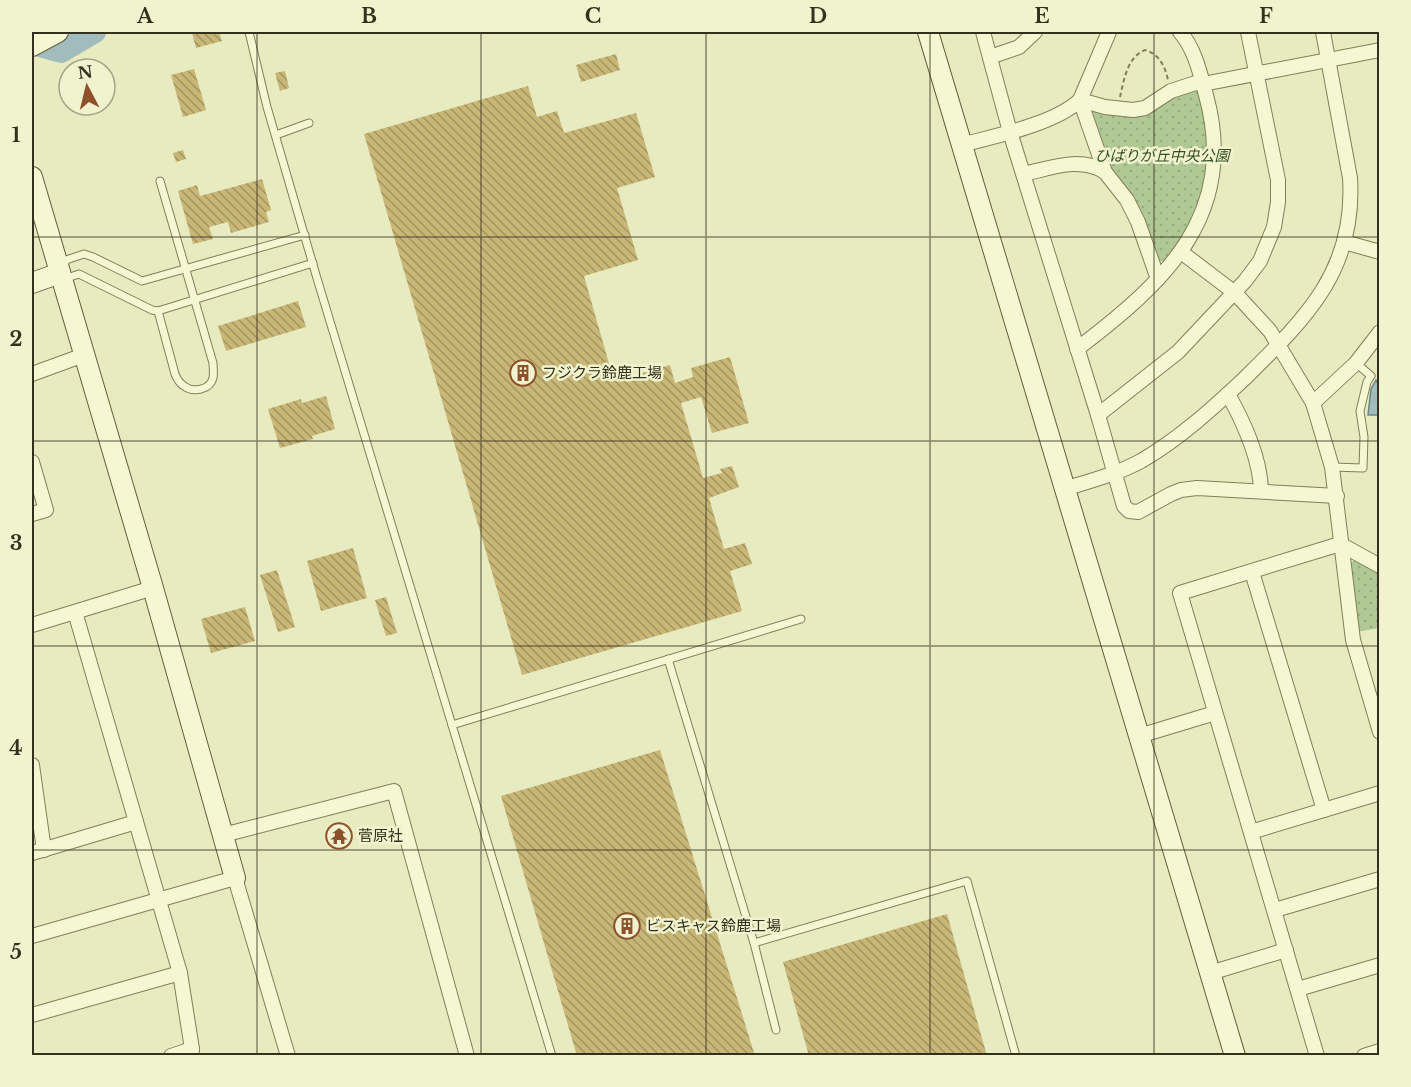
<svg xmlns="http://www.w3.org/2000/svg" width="1411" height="1087" font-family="'Libre Baskerville','Noto Sans JP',serif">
  <defs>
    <pattern id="park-dots" width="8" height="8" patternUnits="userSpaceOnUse" patternTransform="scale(1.5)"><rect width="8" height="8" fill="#afc894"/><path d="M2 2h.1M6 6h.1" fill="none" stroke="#97ac7f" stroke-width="1.8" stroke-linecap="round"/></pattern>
    <pattern id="building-back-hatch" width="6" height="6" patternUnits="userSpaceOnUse" patternTransform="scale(1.5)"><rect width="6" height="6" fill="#c8b777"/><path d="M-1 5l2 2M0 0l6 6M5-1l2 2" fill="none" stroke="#a39561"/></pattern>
  </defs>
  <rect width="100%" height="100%" fill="#e8ebbf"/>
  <g fill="url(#park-dots)">
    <path d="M1194 89 1199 93C1202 112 1208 131 1209 149 1211 190 1189 230 1166 262L1158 260 1134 200 1121 180 1106 166 1088 112 1092 108 1134 115 1176 93Z"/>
    <polygon points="1357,559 1379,572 1379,628 1357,632 1349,564"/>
  </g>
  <polygon fill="#a2bbbd" stroke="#6a868a" stroke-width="1.5" points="1376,380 1379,386 1379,415 1368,415 1371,389"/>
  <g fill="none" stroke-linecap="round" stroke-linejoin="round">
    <polyline stroke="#a2bbbd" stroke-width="22" points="32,44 61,52 95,32"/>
  </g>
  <g fill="url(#building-back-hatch)">
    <polygon points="197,32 219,32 222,41 196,48 192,33"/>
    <polygon points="616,54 620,70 581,82 576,65"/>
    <polygon points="194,69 206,110 183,117 171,75"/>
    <polygon points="285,71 289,88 280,91 275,73"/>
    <polygon points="528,86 537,117 557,111 564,133 636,113 655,177 617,188 638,260 584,276 614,381 670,365 675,383 693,377 691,368 730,357 749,423 712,433 701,397 681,403 703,478 722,473 720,469 732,466 739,487 709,498 724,549 745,543 752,564 730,571 742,611 522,675 364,134"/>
    <polygon points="183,150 186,159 176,162 173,153"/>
    <polygon points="262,179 271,210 266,212 269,222 231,233 228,222 209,227 213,239 193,244 178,191 197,185 200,196"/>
    <polygon points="298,301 306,327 226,351 218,326"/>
    <polygon points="326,396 335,429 312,436 313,439 280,448 268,409 301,399 302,403"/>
    <polygon points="353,548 367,598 321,611 307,561"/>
    <polygon points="277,570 295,627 278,632 260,575"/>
    <polygon points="386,597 397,633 386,636 375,600"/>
    <polygon points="245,607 255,641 211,653 201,619"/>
    <polygon points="660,750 755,1056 577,1056 501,796"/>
    <polygon points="947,914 987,1056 809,1056 783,962"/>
  </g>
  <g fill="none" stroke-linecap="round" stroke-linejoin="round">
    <g stroke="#837f59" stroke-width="9">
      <g id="lane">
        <polyline points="249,32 267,107 316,275 552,1056"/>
        <polyline points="276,135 309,123"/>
        <polyline points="63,267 66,260 84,254 93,257 142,281 305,235"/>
        <polyline points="65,274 70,277 79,274 152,310 158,311 313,263"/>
        <path d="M158 311 175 374C177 379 179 383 184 386 193 393 210 390 213 378 214 374 213 368 213 363L160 181"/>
        <polyline points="1332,467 1363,468 1364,437 1360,411 1367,382 1371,376 1356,363"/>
        <polyline points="668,659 754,943 776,1030"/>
        <polyline points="452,725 801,619"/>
        <polyline points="754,943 967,881 1016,1056"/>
      </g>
    </g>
    <g stroke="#837f59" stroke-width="16">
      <g id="street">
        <polyline points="983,32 1010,132 1098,415 1124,506 1129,511 1138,512 1171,494 1181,490 1197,488 1337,496"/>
        <polyline points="990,57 1019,47 1035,32"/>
        <polyline points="1203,84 1380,50"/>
        <polyline points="1080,100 1105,172 1127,200 1138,222 1158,279"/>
        <polyline points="1080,100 1105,107 1133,110 1145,108 1171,91 1202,81"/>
        <path d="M961 145C995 136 1055 124 1080 100L1109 32"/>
        <path d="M1024 174C1051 168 1080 156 1105 172"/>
        <polyline points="1344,242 1380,252"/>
        <polyline points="1181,252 1235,293 1270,331 1313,403"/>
        <polyline points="1380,332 1356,363 1313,403 1332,467 1353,640 1380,732"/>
        <path d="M1077 349C1165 282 1239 215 1206 95 1200 73 1195 49 1180 32"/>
        <polyline points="32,374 84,355"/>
        <path d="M1228 394C1244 423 1260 457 1261 490"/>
        <polyline points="1098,415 1178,352 1245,281 1260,261 1274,227 1278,202 1278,180 1248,32"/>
        <polyline points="32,462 46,510 32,514"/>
        <path d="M1064 489C1090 481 1117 474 1141 461 1179 439 1212 409 1244 379 1305 319 1356 271 1350 178L1323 32"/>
        <polyline points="1252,572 1324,810"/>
        <polyline points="75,612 180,973 192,1049 191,1056"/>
        <polyline points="32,625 153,588"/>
        <polyline points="1139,736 1215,713"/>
        <polyline points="32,765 44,850"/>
        <polyline points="1251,832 1380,793"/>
        <polyline points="223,835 394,791 467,1056"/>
        <polyline points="32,853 136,822"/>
        <polyline points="1275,910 1380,879"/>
        <polyline points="32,936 235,878 288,1056"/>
        <polyline points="1210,973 1286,950"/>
        <polyline points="1298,989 1380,965"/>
        <polyline points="32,1015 180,973"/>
        <polyline points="171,1056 192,1049"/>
        <polyline points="1317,1056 1180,593 1340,544 1380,566"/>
        <polyline points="1364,1056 1380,1051"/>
      </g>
    </g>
    <g stroke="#655f3c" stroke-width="22">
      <g id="secondary">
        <polyline points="928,32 1235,1056"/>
        <polyline points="32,46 58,32"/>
        <polyline points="32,177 153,588 235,878"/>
        <polyline points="32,283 60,273"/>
      </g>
    </g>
    <path stroke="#837f59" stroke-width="2" stroke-dasharray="4.5 3" stroke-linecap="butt" d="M1120 97C1124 80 1127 57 1145 50 1159 54 1165 66 1168 80"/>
    <use href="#lane" stroke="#f4f7d2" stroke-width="7"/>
    <use href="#street" stroke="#f4f7d2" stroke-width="14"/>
    <use href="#secondary" stroke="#f4f7d2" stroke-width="20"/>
  </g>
  <path fill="none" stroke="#33301c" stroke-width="1.5" stroke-opacity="0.55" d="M257 32V1056M481 32V1056M706 32V1056M930 32V1056M1154 32V1056M32 237H1380M32 441H1380M32 646H1380M32 850H1380"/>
  <defs>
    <g id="building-ring" transform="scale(1.35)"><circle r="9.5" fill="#f0f3ce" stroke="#8f502c" stroke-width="1.5"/><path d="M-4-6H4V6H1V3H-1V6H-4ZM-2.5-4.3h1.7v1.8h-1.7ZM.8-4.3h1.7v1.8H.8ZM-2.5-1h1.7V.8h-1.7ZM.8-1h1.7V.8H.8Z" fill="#8f502c"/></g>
    <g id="temple-ring" transform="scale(1.35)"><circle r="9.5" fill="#f0f3ce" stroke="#8f502c" stroke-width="1.5"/><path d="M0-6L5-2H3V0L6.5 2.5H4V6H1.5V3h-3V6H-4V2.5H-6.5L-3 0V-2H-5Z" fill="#8f502c"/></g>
  </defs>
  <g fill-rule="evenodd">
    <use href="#building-ring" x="523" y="373"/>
    <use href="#temple-ring" x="339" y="836"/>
    <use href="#building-ring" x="627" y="926"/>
  </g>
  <g text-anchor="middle" stroke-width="5" stroke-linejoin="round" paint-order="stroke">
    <g font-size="15" font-style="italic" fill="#344f24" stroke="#f0f3ce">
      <text x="1162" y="161">ひばりが丘中央公園</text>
    </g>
    <g font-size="15" fill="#33301c" stroke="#f0f3ce" text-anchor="start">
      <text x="542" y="378">フジクラ鈴鹿工場</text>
      <text x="358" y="841">菅原社</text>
      <text x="646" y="931">ビスキャス鈴鹿工場</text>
    </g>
  </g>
  <rect width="1411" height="1087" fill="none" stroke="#f0f3ce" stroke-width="66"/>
  <g transform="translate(87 87) rotate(353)"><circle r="28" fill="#f0f3ce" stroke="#a4a587" stroke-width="1.5"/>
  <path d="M0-4.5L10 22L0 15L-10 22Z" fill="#8f502c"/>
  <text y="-9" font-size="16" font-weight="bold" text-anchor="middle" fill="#33301c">N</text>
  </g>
  <rect x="33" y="33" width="1345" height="1021" fill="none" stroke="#33301c" stroke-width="2"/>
  <g font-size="20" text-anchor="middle" font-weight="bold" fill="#33301c">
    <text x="145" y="23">A</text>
    <text x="369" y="23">B</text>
    <text x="593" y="23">C</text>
    <text x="818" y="23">D</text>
    <text x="1042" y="23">E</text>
    <text x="1266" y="23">F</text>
    <text x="16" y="142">1</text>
    <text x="16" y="346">2</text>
    <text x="16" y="550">3</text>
    <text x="16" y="755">4</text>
    <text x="16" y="959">5</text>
  </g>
</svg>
